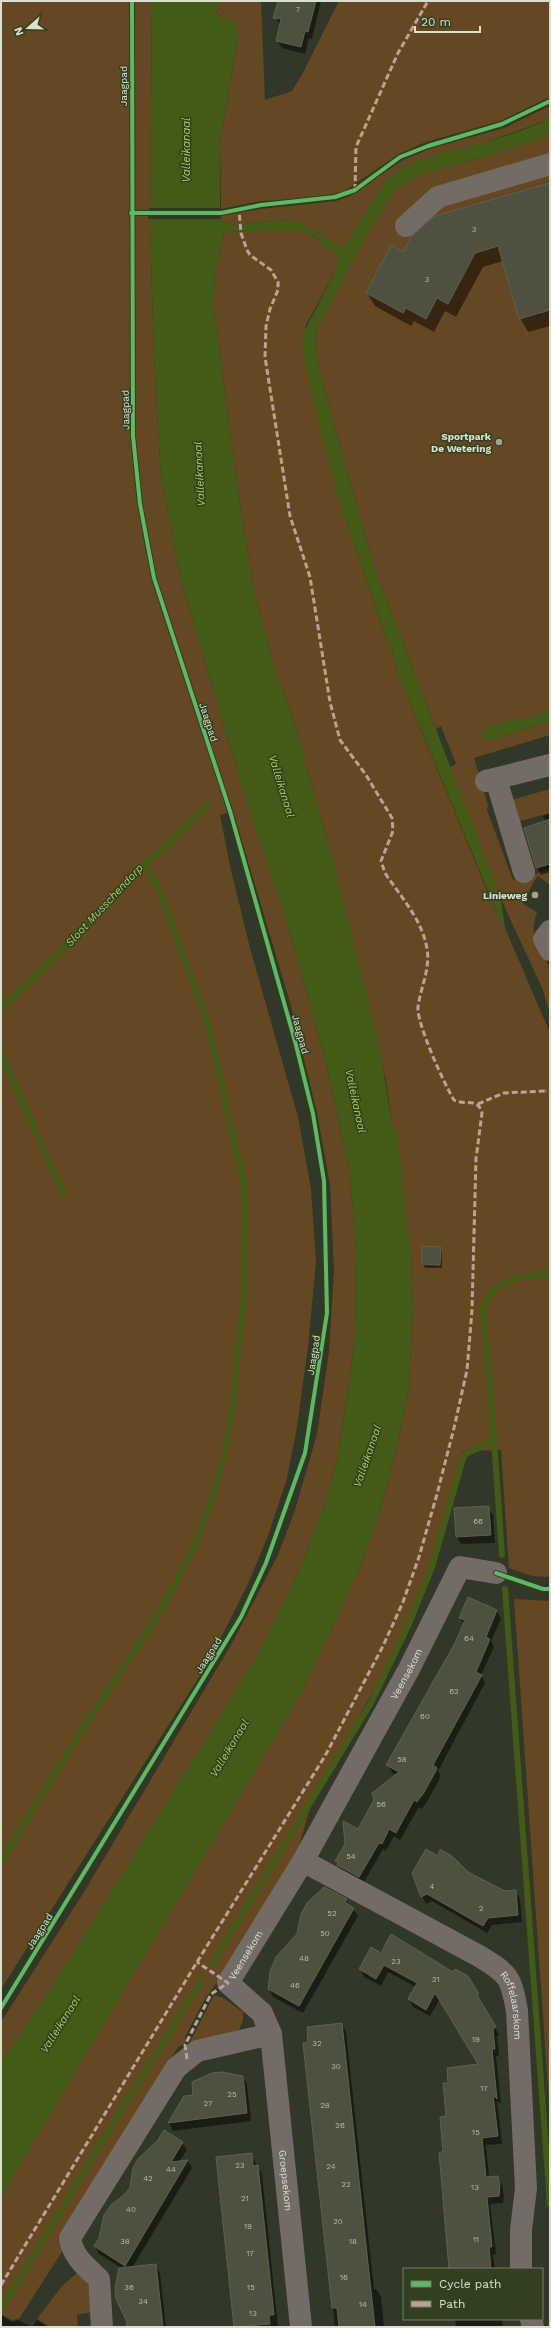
<svg xmlns="http://www.w3.org/2000/svg" width="551" height="2328" font-family="'Work Sans',sans-serif">
  <rect width="100%" height="100%" fill="#313827"/>
  <g fill="#654821">
    <polygon points="1,1 152,1 150,222 154,356 161,478 182,584 244,793 287,922 325,1058 350,1174 356,1251 355,1335 350,1378 338,1455 326,1501 303,1562 267,1637 245,1676 66,1965 1,2063 1,2022 84,1892 178,1734 231,1645 278,1555 295,1510 317,1434 329,1352 334,1271 330,1185 317,1113 291,1006 233,811 220,815 230,866 250,948 298,1117 311,1189 316,1262 308,1347 297,1427 287,1478 269,1533 248,1584 208,1663 1,1989"/>
    <polygon points="218,1 261,1 265,100 292,91 304,71 339,1 550,1 550,97 500,121 426,142 399,154 343,192 316,198 260,201 221,209 220,141 238,36 216,11"/>
    <polygon points="550,106 550,119 481,144 435,156 386,180 346,245 342,247 300,222 280,220 236,225 220,221 220,216 261,209 336,201 350,196 403,160 432,148 504,128"/>
    <path d="M550 135V711L528 718 486 740 498 738 550 721V735L474 758 488 805 487 810 513 880 550 870V885L538 876 533 883 523 904 537 912C526 944 546 948 550 973 551 986 550 1001 550 1014L543 990 501 899 450 767 456 764 441 726 436 729 374 567 320 373 315 342 318 327 372 226 395 190 406 182 426 173 508 150Z"/>
    <polygon points="264,230 300,230 315,237 337,254 337,268 306,325 302,345 337,494 385,635 392,648 397,671 490,898 506,933 505,928 550,1033 550,1577 532,1576 509,1568 501,1450 463,1451 437,1543 420,1596 392,1657 311,1805 299,1846 224,1973 205,1999 185,2037 186,2043 179,2046 149,2091 65,2247 19,2319 12,2320 1,2314 1,2197 303,1690 361,1566 378,1519 397,1446 409,1387 413,1309 411,1254 386,1081 331,853 290,708 275,671 254,589 241,511 213,302 215,275 224,232"/>
    <polygon points="550,789 550,813 517,822 511,800"/>
    <polygon points="514,1599 550,1601 550,2116"/>
    <polygon points="214,1995 223,1998 243,2012 243,2020 239,2030 218,2039 190,2042"/>
    <polygon points="77,2273 87,2279 92,2312 77,2315 78,2327 50,2327 37,2319 62,2286"/>
  </g>
  <g fill="#425b16">
    <path d="M152 1H218L216 12 222 18 235 20 238 36 220 141V221L236 225 280 220 300 222 342 247 346 245 386 180C411 157 449 152 480 144 504 137 528 128 550 119V135L508 150 426 173 406 182 395 190 372 226 318 327 315 342 320 373 374 567 501 899 506 935 397 671 392 648 385 635 337 494 310 387 302 345 303 334 337 268V254L315 237 300 230 224 232 215 275 213 302 241 511 254 589 275 671 290 708 331 853 379 1044 391 1117 398 1138 411 1254 413 1309 409 1387 397 1446 378 1519 361 1566 303 1690 1 2197V2063L66 1965 245 1676 267 1637 303 1562 326 1501 338 1455 350 1378 355 1335 356 1251 350 1174 325 1058 287 922 244 793 182 584 161 478 154 356 150 222Z"/>
    <polygon points="550,711 550,721 498,738 486,740 480,735 493,724 528,718"/>
  </g>
  <polygon fill="#313827" points="149,208 221,208 221,219 148,219"/>
  <g fill="#0007" fill-rule="evenodd">
    <polygon points="279,1 321,1 312,39 309,38 305,54 282,48 277,41 281,25 275,17"/>
    <polygon points="550,184 550,326 528,332 520,318 503,261 483,267 456,317 445,311 434,332 414,321 411,326 375,306 367,293 404,253"/>
    <polygon points="550,814 550,872 541,875 537,868 531,825 545,821 543,816"/>
    <polygon points="440,1248 442,1251 442,1268 425,1268 423,1264"/>
    <polygon points="488,1507 493,1515 495,1543 461,1544 457,1537"/>
    <path d="M469 1599 497 1611 501 1619 491 1641 494 1647 481 1675 485 1683 438 1771 441 1776 428 1800 422 1809 419 1807 400 1840 394 1836 386 1851 383 1849 363 1884 342 1872 336 1861 397 1775 392 1773 388 1765 455 1643 464 1624 460 1618ZM437 1767V1771L422 1797 420 1796Z"/>
    <polygon points="439,1857 505,1892 515,1891 520,1898 522,1922 492,1925 487,1933 432,1901 426,1904 422,1896"/>
    <polygon points="346,1900 358,1916 303,2013 273,1997 269,1989"/>
    <polygon points="382,1954 468,1977 499,2035 497,2037 499,2056 496,2056 501,2104 497,2101 502,2144 486,2145 489,2177 498,2177 502,2184 504,2196 503,2203 490,2204 496,2254 493,2255 495,2269 450,2269 444,2153 449,2084 479,2065 440,1999 430,2016 413,2007 409,1999 416,1987 388,1972 381,1986 364,1977 360,1969"/>
    <polygon points="342,2024 346,2032 374,2289 376,2289 381,2296 384,2327 335,2327 304,2044 309,2044"/>
    <polygon points="243,2077 247,2084 251,2121 173,2131 169,2123 185,2097 194,2096"/>
    <path d="M182 2143 187 2150 179 2162 188 2161 192 2168 132 2268 155 2265 160 2273 166 2327H127L123 2269 99 2254 95 2246ZM123 2261 128 2268H125L122 2262Z"/>
    <polygon points="251,2155 262,2174 278,2327 235,2327 217,2158"/>
    <polygon points="1,2315 12,2322 18,2320 32,2327 1,2327"/>
    <polygon points="455,2319 502,2319 503,2327 456,2327"/>
    <polygon points="37,2320 48,2327 32,2327"/>
  </g>
  <g fill="none" stroke-linecap="round" stroke-linejoin="round">
    <g stroke="#425b16" stroke-width="6">
      <polyline points="1,1008 48,964 145,862 160,852 208,804"/>
      <polyline points="1,1054 64,1195"/>
      <polyline points="494,1440 502,1555"/>
      <polyline points="505,1589 550,2204"/>
      <polyline points="1,1862 83,1728 159,1614 193,1549 212,1499 224,1456 233,1403 245,1288 244,1183 208,1025 162,897 145,862"/>
      <polyline points="212,1964 371,1703 409,1624 432,1567 464,1455 494,1440 483,1306 495,1287 517,1278 550,1274"/>
      <polyline points="1,2308 31,2261 98,2148 202,1980"/>
    </g>
  </g>
  <g fill="#4d513e" stroke="#5e6152">
    <polygon points="278,1 316,1 308,32 305,31 301,47 276,41 281,19 273,18"/>
    <polygon points="550,183 550,310 519,319 498,246 475,253 448,304 437,298 426,319 406,308 403,313 366,293 391,245 403,252 411,237 435,216"/>
    <polygon points="550,819 550,864 536,868 524,828"/>
    <polygon points="422,1246 441,1247 440,1265 422,1264"/>
    <polygon points="489,1506 491,1535 456,1537 454,1508"/>
    <polygon points="468,1597 497,1610 486,1637 490,1639 476,1672 482,1675 433,1765 437,1768 424,1792 417,1802 414,1800 396,1833 389,1829 382,1844 379,1843 359,1877 337,1865 338,1862 335,1861 345,1844 343,1821 358,1829 374,1800 372,1793 399,1772 386,1765 455,1643 465,1620 459,1618"/>
    <polygon points="426,1849 438,1856 440,1849 452,1856 468,1872 505,1891 516,1890 518,1915 488,1918 483,1926 427,1894 421,1897 412,1873"/>
    <polygon points="324,1887 347,1899 345,1902 354,1908 299,2006 268,1989 270,1972 276,1957 297,1934 301,1914 307,1903"/>
    <polygon points="391,1934 453,1972 455,1969 468,1976 479,1994 477,1995 496,2027 493,2029 495,2049 492,2049 497,2099 493,2095 498,2136 482,2138 486,2177 498,2176 500,2184 499,2196 487,2197 492,2247 489,2247 491,2269 449,2269 439,2152 443,2152 440,2117 446,2116 443,2083 448,2083 447,2068 478,2064 435,1993 426,2010 408,1999 417,1983 384,1965 376,1979 359,1969 371,1947 381,1953"/>
    <polygon points="342,2023 372,2300 375,2327 339,2327 337,2308 332,2308 303,2043 308,2043 307,2027"/>
    <polygon points="222,2072 243,2076 247,2113 168,2123 184,2096 193,2095 192,2082 212,2073"/>
    <polygon points="164,2130 183,2142 171,2162 188,2160 125,2266 94,2246 99,2238 104,2215 111,2205 126,2193 130,2187 133,2168 138,2159 158,2140"/>
    <polygon points="252,2153 253,2166 258,2165 274,2315 269,2315 270,2324 234,2327 216,2157"/>
    <polygon points="156,2264 163,2327 127,2327 126,2320 116,2299 115,2289 119,2268"/>
  </g>
  <g fill="none" stroke-linecap="round" stroke-linejoin="round">
    <polyline stroke="#726e67" stroke-width="2.5" stroke-dasharray="2 3" stroke-linecap="butt" points="545,1091 550,1092"/>
    <g stroke="#726b66" stroke-width="22">
      <polyline points="406,226 438,197 550,164"/>
      <polyline points="496,779 524,872"/>
      <polyline points="486,781 550,765"/>
      <polyline points="550,931 544,939 550,950"/>
      <path id="s1" d="M303 1861 479 1956C509 1974 511 1977 517 2011L526 2188 521 2230V2269"/>
      <path id="s2" d="M271 2034 301 2327"/>
      <polyline points="531,2319 533,2327"/>
      <path id="s3" d="M102 2327 99 2279C85 2266 73 2257 70 2238L176 2068 197 2051 271 2034 262 2013 228 1983 303 1861 409 1669 460 1567 496 1573"/>
    </g>
    <g stroke="#bda197" stroke-width="3" stroke-dasharray="6 3" stroke-linecap="butt">
      <polyline points="355,190 356,147 398,53 428,1"/>
      <polyline points="478,1104 504,1093 545,1091"/>
      <polyline points="187,2059 185,2045 211,1994 228,1983 197,1962"/>
      <path d="M1 2285 197 1962 325 1756 383 1646 403 1602 419 1557 437 1494 454 1428 467 1370 472 1310 476 1159 482 1113C478 1097 465 1106 454 1100 445 1086 416 1022 418 1007 421 985 432 966 426 944 420 917 400 896 385 873L381 861 393 831 392 818 366 775 340 740 330 702 310 577 290 516 265 357 266 326 270 309 278 290V282L271 270 250 255 247 250 241 233 239 210"/>
    </g>
    <g stroke="#323f20" stroke-width="6">
      <g id="cycleway">
        <polyline points="131,213 221,213 261,205 335,197 355,190 400,157 428,146 502,124 550,101"/>
        <polyline points="496,1573 543,1589 550,1589"/>
        <polyline points="1,2008 241,1617 266,1563 305,1453 327,1313 324,1181 313,1114 296,1045 230,811 154,578 140,504 133,436 132,1"/>
      </g>
    </g>
    <use href="#cycleway" stroke="#5cba63" stroke-width="4"/>
  </g>
  <g fill="#9ea594" stroke="#323f20" stroke-width="1.5">
    <circle cx="499" cy="442" r="4"/>
    <circle cx="535" cy="895" r="4"/>
  </g>
  <g text-anchor="middle" stroke-width="3" stroke-linejoin="round" paint-order="stroke">
    <g font-size="8" fill="#b5bcaa">
      <text x="298" y="12">7</text>
      <text x="474" y="232">3</text>
      <text x="427" y="282">3</text>
      <text x="478" y="1524">66</text>
      <text x="469" y="1641">64</text>
      <text x="454" y="1694">62</text>
      <text x="425" y="1719">60</text>
      <text x="402" y="1762">58</text>
      <text x="381" y="1807">56</text>
      <text x="351" y="1859">54</text>
      <text x="432" y="1889">4</text>
      <text x="481" y="1911">2</text>
      <text x="332" y="1916">52</text>
      <text x="325" y="1936">50</text>
      <text x="304" y="1961">48</text>
      <text x="396" y="1964">23</text>
      <text x="436" y="1982">21</text>
      <text x="295" y="1988">46</text>
      <text x="476" y="2042">19</text>
      <text x="317" y="2046">32</text>
      <text x="336" y="2069">30</text>
      <text x="484" y="2091">17</text>
      <text x="232" y="2097">25</text>
      <text x="208" y="2106">27</text>
      <text x="325" y="2108">28</text>
      <text x="340" y="2128">26</text>
      <text x="476" y="2135">15</text>
      <text x="240" y="2168">23</text>
      <text x="331" y="2169">24</text>
      <text x="171" y="2172">44</text>
      <text x="148" y="2181">42</text>
      <text x="346" y="2187">22</text>
      <text x="475" y="2190">13</text>
      <text x="245" y="2201">21</text>
      <text x="131" y="2212">40</text>
      <text x="338" y="2224">20</text>
      <text x="248" y="2229">19</text>
      <text x="476" y="2242">11</text>
      <text x="125" y="2244">38</text>
      <text x="353" y="2244">18</text>
      <text x="250" y="2256">17</text>
      <text x="344" y="2280">16</text>
      <text x="129" y="2290">36</text>
      <text x="251" y="2290">15</text>
      <text x="143" y="2304">34</text>
      <text x="363" y="2307">14</text>
      <text x="253" y="2316">13</text>
    </g>
    <g font-size="10" fill="#d8e0ce" stroke="#323f20">
      <text transform="translate(123 86) rotate(-90)" y="4">Jaagpad</text>
      <text transform="translate(125 410) rotate(-91)" y="4">Jaagpad</text>
      <text transform="translate(209 722) rotate(72)" y="4">Jaagpad</text>
      <text transform="translate(301 1034) rotate(75)" y="4">Jaagpad</text>
      <text transform="translate(313 1355) rotate(-81)" y="4">Jaagpad</text>
      <text transform="translate(208 1655) rotate(-58)" y="4">Jaagpad</text>
      <text dy="4" stroke="none"><textPath href="#s3" startOffset="828">Veensekom</textPath></text>
      <text transform="translate(39 1931) rotate(-58)" y="4">Jaagpad</text>
      <text dy="4" stroke="none"><textPath href="#s3" startOffset="504">Veensekom</textPath></text>
      <text dy="4" stroke="none"><textPath href="#s1" startOffset="264">Roffelaarskom</textPath></text>
      <text dy="4" stroke="none"><textPath href="#s2" startOffset="147">Groepsekom</textPath></text>
    </g>
    <g font-size="10" font-weight="bold" fill="#d8e0ce" stroke="#323f20" text-anchor="end">
      <text x="491" y="440">Sportpark<tspan x="491" dy="12">De Wetering</tspan></text>
      <text x="527" y="899">Linieweg</text>
    </g>
    <g font-size="11" font-style="italic" fill="#a2d356" stroke="#323f20">
      <text transform="translate(186 150) rotate(-90)" y="4">Valleikanaal</text>
      <text transform="translate(199 474) rotate(-93)" y="4">Valleikanaal</text>
      <text transform="translate(282 786) rotate(73)" y="4">Valleikanaal</text>
      <text transform="translate(104 905) rotate(-47)" y="4">Sloot Musschendorp</text>
      <text transform="translate(356 1101) rotate(78)" y="4">Valleikanaal</text>
      <text transform="translate(367 1456) rotate(-71)" y="4">Valleikanaal</text>
      <text transform="translate(229 1748) rotate(-59)" y="4">Valleikanaal</text>
      <text transform="translate(60 2024) rotate(-58)" y="4">Valleikanaal</text>
    </g>
  </g>
  <rect width="551" height="2328" fill="none" stroke="#d8e0ce" stroke-width="4"/>
  <rect x="403" y="2268" width="140" height="52" fill="#323f20" stroke="#747f66"/>
  <rect x="411" y="2281" width="20" height="6" fill="#5cba63" stroke="#747f66"/>
  <text x="439" y="2288" font-size="12" fill="#d8e0ce">Cycle path</text>
  <rect x="411" y="2301" width="20" height="6" fill="#bda197" stroke="#747f66"/>
  <text x="439" y="2308" font-size="12" fill="#d8e0ce">Path</text>
  <g transform="translate(28 28) rotate(250)" stroke="#323f20" stroke-width="3" paint-order="stroke">
  <path d="M0-3L7 15L0 10L-7 15Z" fill="#d8e0ce"/>
  <text y="-6" font-size="11" font-weight="bold" text-anchor="middle" fill="#d8e0ce">N</text>
  </g>
  <path d="M415 26v6h65v-6" fill="none" stroke="#d8e0ce" stroke-width="2"/>
  <text x="421" y="26" font-size="12" fill="#d8e0ce" stroke="#323f20" stroke-width="3" paint-order="stroke">20 m</text>
</svg>
